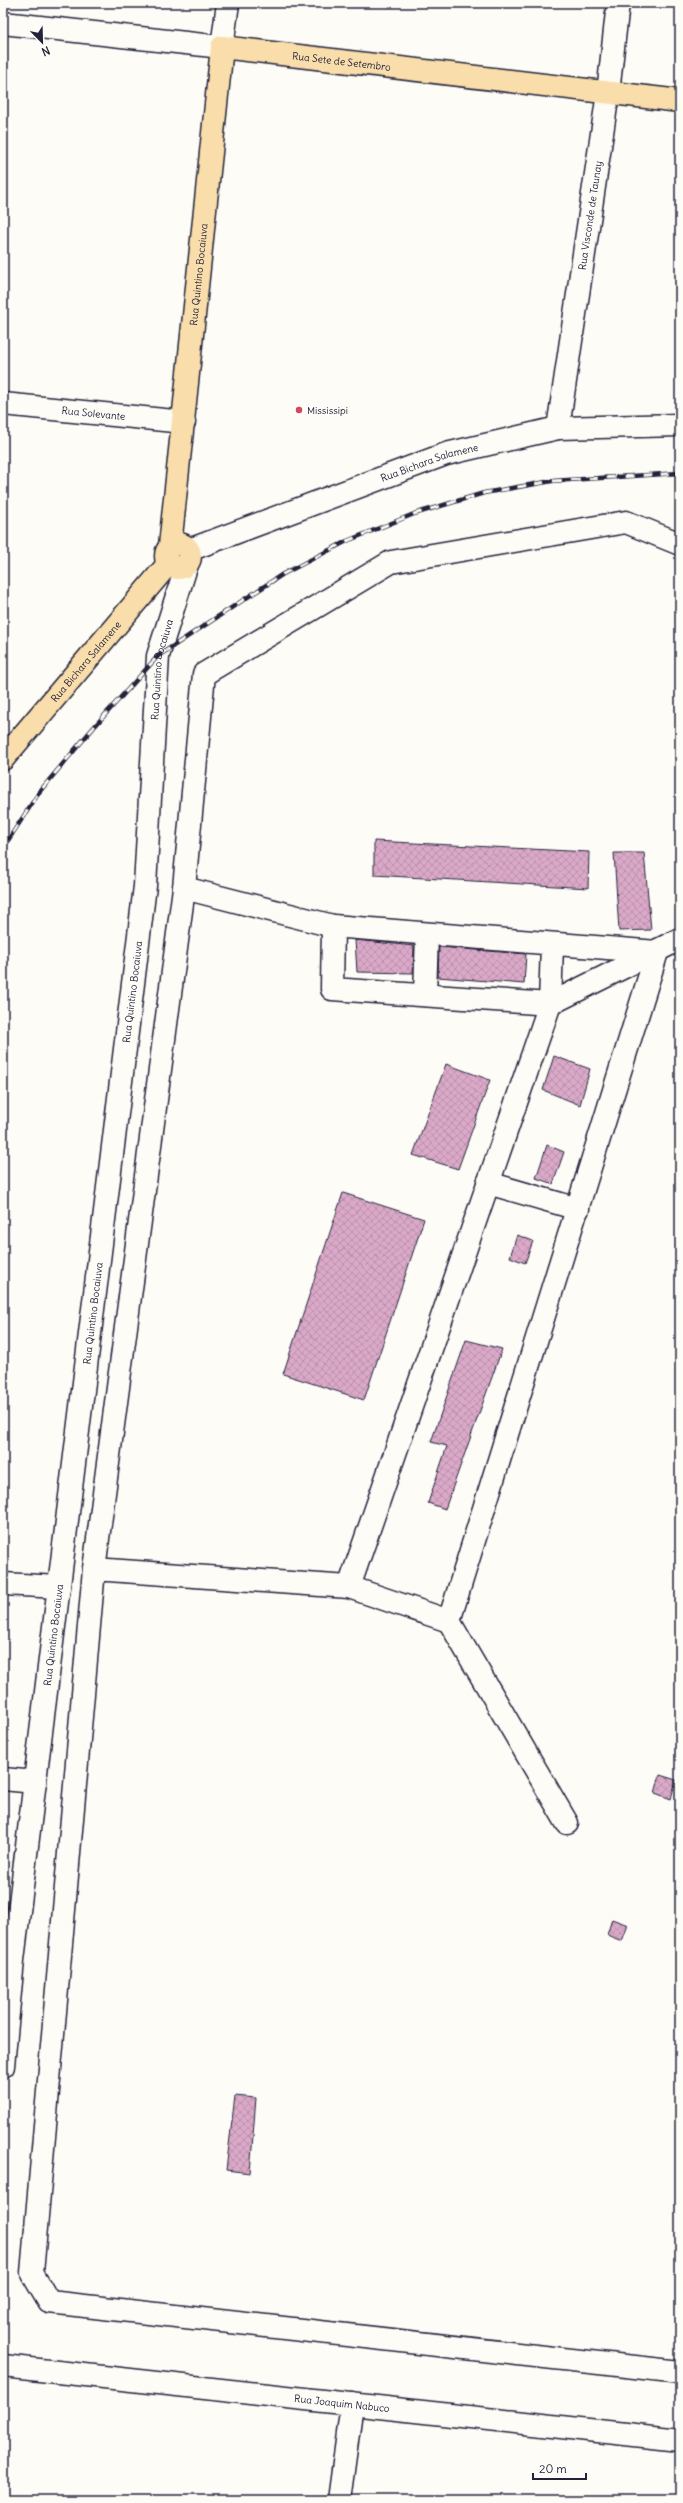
<svg xmlns="http://www.w3.org/2000/svg" width="683" height="2503" font-family="Delius,sans-serif">
  <defs>
    <pattern id="building-cross-hatch" width="8" height="8" patternUnits="userSpaceOnUse"><rect width="8" height="8" fill="#daa9c7"/><path d="M0 0l8 8M0 8l8-8" fill="none" stroke="#bb91ac"/></pattern>
  </defs>
  <rect width="100%" height="100%" fill="#fdfcf7"/>
  <filter id="ink" filterUnits="userSpaceOnUse"><feTurbulence type="fractalNoise" baseFrequency=".025" numOctaves="2"/><feDisplacementMap in="SourceGraphic" scale="8" xChannelSelector="R" yChannelSelector="G"/><feConvolveMatrix kernelMatrix="1 2 1 2 8 2 1 2 1" color-interpolation-filters="sRGB"/></filter>
  <g filter="url(#ink)">
    <g fill="url(#building-cross-hatch)" stroke="#22223b">
      <polygon points="374,841 589,852 588,888 374,875"/>
      <polygon points="614,853 644,853 651,930 619,931"/>
      <polygon points="355,940 414,946 413,973 357,972"/>
      <polygon points="439,947 526,954 524,984 438,977"/>
      <polygon points="554,1056 590,1069 580,1105 543,1090"/>
      <polygon points="446,1064 490,1080 458,1169 413,1155"/>
      <polygon points="547,1145 564,1152 553,1184 536,1178"/>
      <polygon points="343,1193 424,1219 364,1400 283,1374"/>
      <polygon points="517,1235 533,1241 525,1263 510,1257"/>
      <polygon points="466,1340 502,1349 445,1509 428,1503 447,1446 431,1442"/>
      <polygon points="660,1775 676,1780 671,1799 655,1793"/>
      <polygon points="612,1919 628,1925 622,1941 607,1935"/>
      <polygon points="235,2096 256,2098 250,2173 226,2170"/>
    </g>
    <g fill="none" stroke-linecap="round" stroke-linejoin="round">
      <g stroke="#22223b" stroke-width="25">
        <g id="minor">
          <polyline points="3,23 222,47 228,3"/>
          <path id="s1" d="M3 404 184 422"/>
          <path id="s2" d="M558 428 608 93 618 3"/>
          <path id="s3" d="M189 550 446 454 558 428 680 425"/>
          <polyline points="333,926 184,888 204,674 391,562 626,522 680,544"/>
          <polyline points="552,945 550,1004 332,989 333,926 657,952 449,1621 567,1823"/>
          <polyline points="425,995 427,934"/>
          <polyline points="488,1183 578,1209"/>
          <polyline points="94,1569 184,888"/>
          <polyline points="3,1584 59,1587"/>
          <polyline points="349,1587 550,1004 680,939"/>
          <polyline points="449,1621 349,1587 94,1569 32,2273 49,2302 680,2372"/>
          <polyline points="3,1779 35,1782"/>
          <path id="s4" d="M3 2066 13 1960 145 886 158 656 187 564"/>
          <path id="s5" d="M3 2366 680 2440"/>
          <polyline points="339,2500 352,2404"/>
        </g>
      </g>
      <g stroke="#22223b" stroke-width="25">
        <g id="major">
          <circle cx="178" cy="556" r="12"/>
          <path id="s6" d="M170 546 222 47 680 101"/>
          <path id="s7" d="M3 759 169 563"/>
        </g>
      </g>
      <use href="#minor" stroke="#fdfcf7" stroke-width="22"/>
      <use href="#major" stroke="#f9deab" stroke-width="22"/>
      <g stroke="#22223b" stroke-width="4.5">
        <polyline id="rail" points="3,848 40,791 94,727 158,656 283,574 347,541 414,514 484,493 552,481 680,473"/>
      </g>
      <use href="#rail" stroke="#fdfcf7" stroke-width="3" stroke-dasharray="9" stroke-linecap="butt"/>
    </g>
  </g>
  <circle fill="#d1495b" stroke="#fdfcf7" stroke-width="1.5" cx="299" cy="410" r="4"/>
  <g text-anchor="middle" stroke-width="3.5" stroke-linejoin="round" paint-order="stroke">
    <g font-size="10" fill="#22223b" stroke="#fdfcf7">
      <text dy="4" stroke="none"><textPath href="#s6" startOffset="622">Rua Sete de Setembro</textPath></text>
      <text dy="4" stroke="none"><textPath href="#s2" startOffset="215">Rua Visconde de Taunay</textPath></text>
      <text dy="4" stroke="none"><textPath href="#s6" startOffset="273">Rua Quintino Bocaiuva</textPath></text>
      <text dy="4" stroke="none"><textPath href="#s1" startOffset="91">Rua Solevante</textPath></text>
      <text dy="4" stroke="none"><textPath href="#s3" startOffset="256">Rua Bichara Salamene</textPath></text>
      <text dy="4" stroke="none"><textPath href="#s7" startOffset="128">Rua Bichara Salamene</textPath></text>
      <text dy="4" stroke="none"><textPath href="#s4" startOffset="1406">Rua Quintino Bocaiuva</textPath></text>
      <text dy="4" stroke="none"><textPath href="#s4" startOffset="1082">Rua Quintino Bocaiuva</textPath></text>
      <text dy="4" stroke="none"><textPath href="#s4" startOffset="758">Rua Quintino Bocaiuva</textPath></text>
      <text dy="4" stroke="none"><textPath href="#s4" startOffset="434">Rua Quintino Bocaiuva</textPath></text>
      <text dy="4" stroke="none"><textPath href="#s5" startOffset="341">Rua Joaquim Nabuco</textPath></text>
    </g>
    <g font-size="10" fill="#22223b" stroke="#fdfcf7" text-anchor="start">
      <text x="307" y="414">Mississipi</text>
    </g>
  </g>
  <rect width="683" height="2503" fill="none" stroke="#fdfcf7" stroke-width="16"/>
  <rect x="8" y="8" width="667" height="2487" fill="none" stroke="#22223b" stroke-width="1.5" filter="url(#ink)"/>
  <g transform="translate(42 42) rotate(157)" stroke="#fdfcf7" stroke-width="3" paint-order="stroke">
  <path d="M0-3L7 15L0 10L-7 15Z" fill="#22223b"/>
  <text y="-6" font-size="11" font-weight="bold" text-anchor="middle" fill="#22223b">N</text>
  </g>
  <path d="M533 2473v6h53v-6" fill="none" stroke="#22223b" stroke-width="2"/>
  <text x="539" y="2473" font-size="12" fill="#22223b" stroke="#fdfcf7" stroke-width="3" paint-order="stroke">20 m</text>
</svg>
